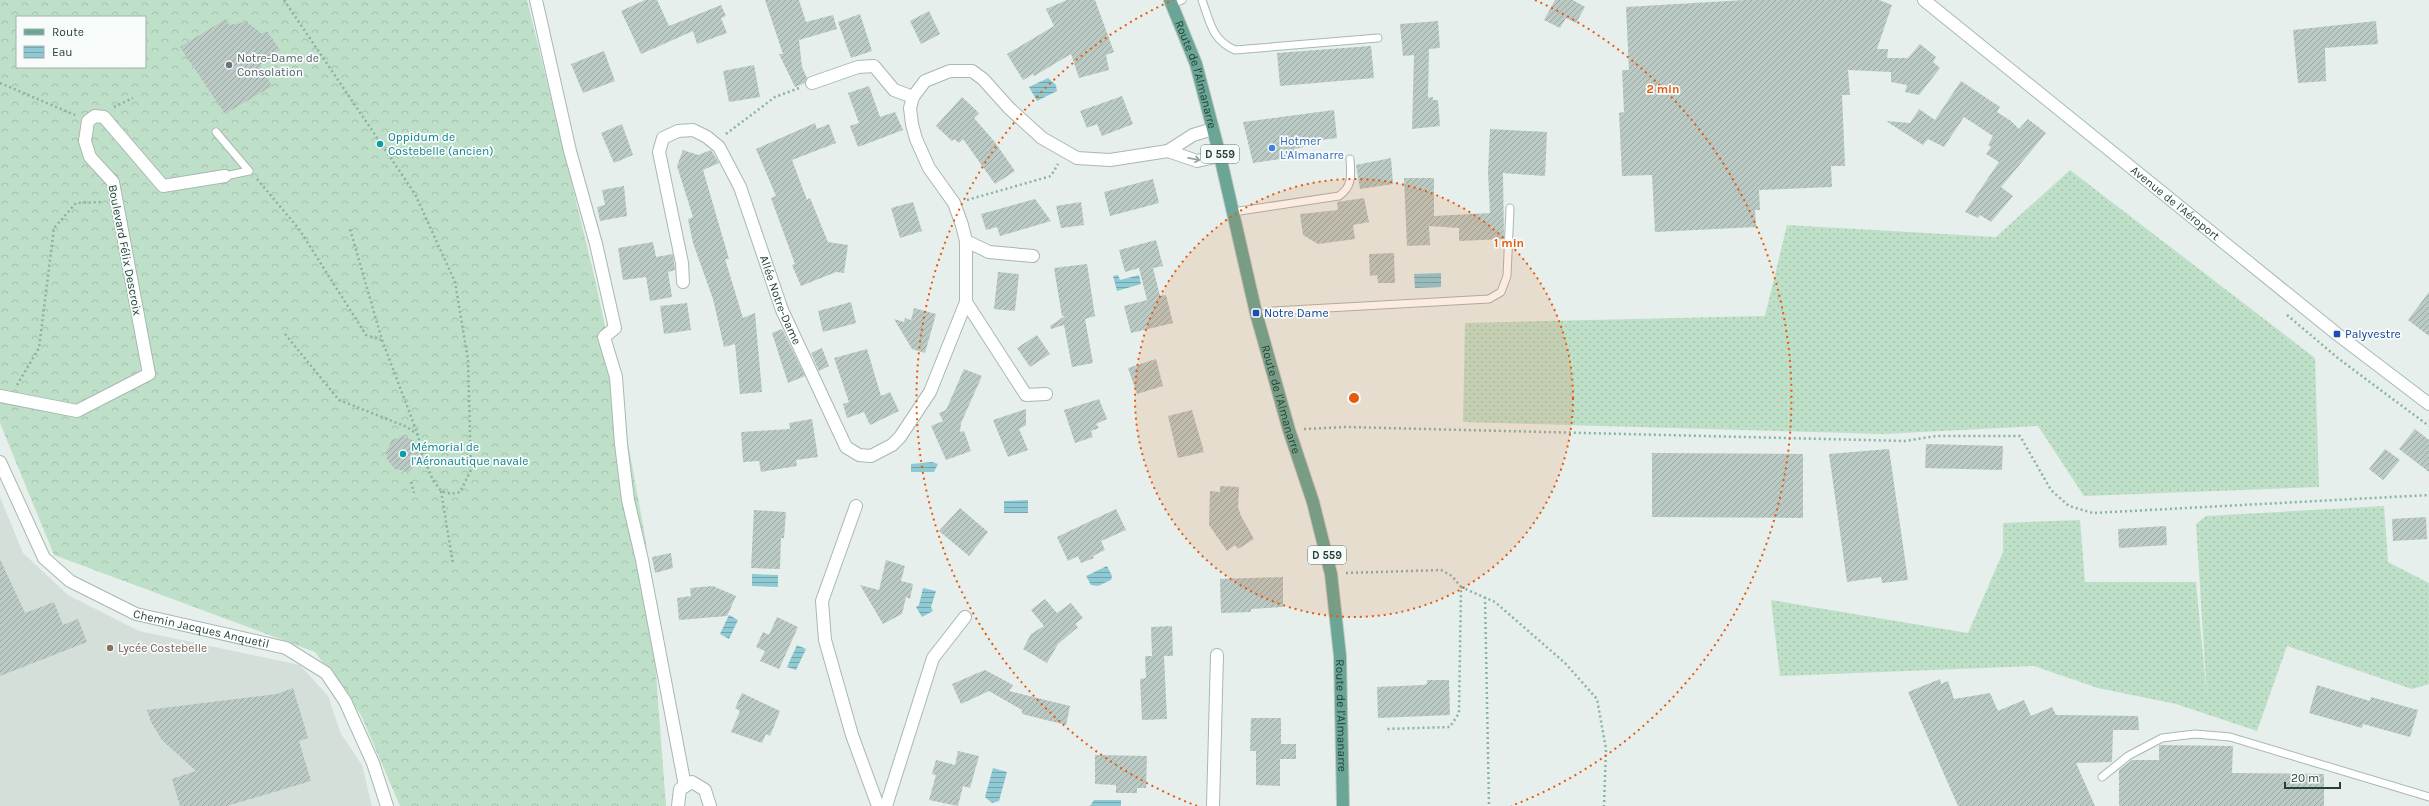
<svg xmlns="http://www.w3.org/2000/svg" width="2429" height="806" font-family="Karla,sans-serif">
  <defs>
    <pattern id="grass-dots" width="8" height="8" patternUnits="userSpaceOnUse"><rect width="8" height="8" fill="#bfe0c8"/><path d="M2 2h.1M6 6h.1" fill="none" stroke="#a4c1ad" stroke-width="1.8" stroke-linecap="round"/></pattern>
    <pattern id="forest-crowns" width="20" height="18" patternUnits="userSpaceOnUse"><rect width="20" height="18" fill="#bfe0c8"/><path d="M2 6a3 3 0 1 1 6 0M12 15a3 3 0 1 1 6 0" fill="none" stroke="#a4c1ad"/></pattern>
    <pattern id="water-rules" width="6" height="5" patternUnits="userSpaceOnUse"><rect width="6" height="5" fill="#8ec9d4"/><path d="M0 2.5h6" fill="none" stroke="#74a5ad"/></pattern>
    <pattern id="building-hatch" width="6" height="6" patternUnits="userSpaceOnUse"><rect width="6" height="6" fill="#bbcac4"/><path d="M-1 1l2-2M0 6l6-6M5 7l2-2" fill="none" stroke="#98a6a0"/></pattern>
  </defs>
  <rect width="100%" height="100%" fill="#e6efeb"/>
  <polygon fill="#d4dfda" points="0,497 23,553 68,595 139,631 300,665 328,696 341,734 362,765 372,806 0,806"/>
  <g fill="url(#grass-dots)">
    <polygon points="2070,170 2315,358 2319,487 2084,496 2038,426 1883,434 1463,422 1465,323 1765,316 1787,225 1996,237"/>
    <polygon points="2384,506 2388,562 2429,583 2429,684 2412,689 2287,646 2257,731 2176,704 2098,688 2034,666 1780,676 1771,600 1968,633 2003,552 2003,523 2080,520 2085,582 2196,582 2207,697 2196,524 2206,516"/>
  </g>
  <path fill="url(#forest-crowns)" fill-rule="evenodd" d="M0 0H527L594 275 616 377 646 542 666 806H400L361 715 315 652 54 555 0 423ZM17 17H145V67H17Z"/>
  <g fill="url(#water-rules)">
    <polygon points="1048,78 1056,85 1057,91 1037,101 1029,87"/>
    <polygon points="1441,273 1441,287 1415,288 1414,274"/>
    <polygon points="1118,275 1120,280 1139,275 1141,284 1117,291 1113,276"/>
    <polygon points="932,462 938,464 934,472 911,472 911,464"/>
    <polygon points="1028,500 1028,513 1004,513 1004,501"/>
    <polygon points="1107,566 1112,576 1111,580 1098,586 1091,585 1086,576"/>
    <polygon points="752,574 778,575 778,587 752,586"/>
    <polygon points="923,588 936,591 931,607 933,611 922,617 916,607 919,605"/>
    <polygon points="729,615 738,620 729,639 720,634"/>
    <polygon points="797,645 806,649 796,670 787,667"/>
    <polygon points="993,768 1007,772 999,801 992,803 985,797"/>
    <polygon points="1094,800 1121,800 1121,806 1090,806"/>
  </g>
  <g fill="url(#building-hatch)">
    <polygon points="645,0 657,0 669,26 721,5 726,16 721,18 727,33 697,44 693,31 641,54 621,11"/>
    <polygon points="765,0 799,0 806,22 833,15 837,29 799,40 802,67 807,78 805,83 795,87 779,54 783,54"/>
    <polygon points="1067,0 1095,0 1114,52 1106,55 1109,70 1079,78 1071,54 1034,76 1033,74 1023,80 1007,54 1054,26 1046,9"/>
    <polygon points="1555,0 1573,0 1585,7 1576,23 1566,18 1560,28 1544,20"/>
    <polygon points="1745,0 1879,0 1892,5 1877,49 1888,49 1887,58 1908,58 1920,44 1936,57 1933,62 1940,68 1919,95 1905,92 1907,85 1891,82 1891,72 1848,70 1850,95 1842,95 1845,166 1831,166 1832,187 1759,190 1760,210 1755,210 1756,227 1655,232 1652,175 1622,176 1619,113 1624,112 1622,70 1629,70 1626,7"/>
    <polygon points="929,11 940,34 921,44 910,21"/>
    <polygon points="860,14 872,51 851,58 838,22"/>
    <polygon points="226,19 229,25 247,22 262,34 267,31 280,50 260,65 272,86 225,114 180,47"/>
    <polygon points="1438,21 1440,48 1429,49 1428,98 1433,97 1433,100 1438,100 1440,126 1412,129 1414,55 1403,56 1400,24"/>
    <polygon points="2376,21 2378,44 2325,48 2326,81 2298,83 2293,30"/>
    <polygon points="1371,46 1374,78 1280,86 1277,53"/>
    <polygon points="604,51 615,81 583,93 571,64"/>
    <polygon points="754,65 760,97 729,102 723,71"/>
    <polygon points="1961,81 2000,107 1997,112 2011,121 2019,129 2028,119 2046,133 2001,187 2013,196 1991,222 1980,215 1978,218 1965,212 1999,162 1986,154 1991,147 1988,145 1993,136 1964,117 1944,147 1928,139 1923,145 1886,121 1910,123 1919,109 1935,120"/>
    <polygon points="869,86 880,117 895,112 903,130 858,147 850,126 859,123 848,93"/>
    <polygon points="1122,96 1133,124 1102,136 1097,124 1087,128 1080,111"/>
    <polygon points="962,97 979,113 974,118 994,141 1015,171 995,184 963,139 959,143 954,139 952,141 936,126"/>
    <polygon points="1334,110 1337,138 1303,142 1304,147 1294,149 1295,157 1253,163 1243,122"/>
    <polygon points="815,123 817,129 829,124 836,143 792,160 807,200 810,198 828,242 848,245 844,273 836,272 801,286 792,265 795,264 771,198 776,196 756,149"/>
    <polygon points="622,124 633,155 614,163 601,133"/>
    <polygon points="1490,129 1547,132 1545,176 1503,173 1504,239 1459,241 1459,228 1429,226 1430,245 1407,246 1404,178 1434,178 1434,216 1490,213 1488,172"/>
    <polygon points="683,150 698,155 711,150 719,163 703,170 729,259 725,259 743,318 755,313 762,392 740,394 735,344 724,347 713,299 693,243 688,219 693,217 677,166"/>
    <polygon points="1391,158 1393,184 1360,189 1356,165"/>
    <polygon points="1153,179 1159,203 1110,216 1104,192"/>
    <polygon points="624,186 627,216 600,221 597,207 605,205 602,190"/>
    <polygon points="1364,198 1369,222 1353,225 1355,239 1318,244 1303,235 1300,214 1338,210 1337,202"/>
    <polygon points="1035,199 1051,221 1000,236 997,227 986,230 981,214"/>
    <polygon points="913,202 922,231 900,238 891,208"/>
    <polygon points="1081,202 1084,225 1061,228 1056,206"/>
    <polygon points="1156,240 1163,266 1153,268 1160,296 1166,295 1173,323 1131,333 1124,306 1147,300 1139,268 1125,272 1119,250"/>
    <polygon points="653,242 656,257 673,254 675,270 668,272 672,297 650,301 646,277 623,280 618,248"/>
    <polygon points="1394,253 1395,283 1378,283 1377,275 1370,276 1369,254"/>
    <polygon points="1087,264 1095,316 1085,319 1093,363 1072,367 1064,325 1051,329 1050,326 1065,316 1062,316 1054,268"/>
    <polygon points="998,272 1019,274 1015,311 994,309"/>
    <polygon points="2429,292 2429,336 2408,320"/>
    <polygon points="851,302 856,323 823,332 818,311"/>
    <polygon points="687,303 691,330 664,334 660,306"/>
    <polygon points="914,308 936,314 925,353 912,349 894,319 904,322 905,318 911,320"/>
    <polygon points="782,329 805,376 788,383 772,333"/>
    <polygon points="1037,335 1050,354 1030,367 1017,348"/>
    <polygon points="822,348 829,366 819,371 811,353"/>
    <polygon points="867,349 881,396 890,392 899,411 870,425 864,412 847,418 843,404 849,402 834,358"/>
    <polygon points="1156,359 1163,386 1137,394 1128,368"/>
    <polygon points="964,369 982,376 961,423 960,432 964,431 971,451 946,460 931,426 943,421 939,413 946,410"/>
    <polygon points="1099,399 1107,419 1096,424 1099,428 1091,431 1093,437 1075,443 1064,410"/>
    <polygon points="1026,409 1026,425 1019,429 1028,450 1008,457 993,420"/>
    <polygon points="1192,410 1204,452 1178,458 1168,416"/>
    <polygon points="812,419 818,457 796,460 797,466 761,472 759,461 743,462 741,432 790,429 789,423"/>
    <polygon points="2415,429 2429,440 2429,472 2399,449"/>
    <polygon points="404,436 416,442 419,448 419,461 409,472 395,469 387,459 386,452 392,440"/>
    <polygon points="1926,444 2003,446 2002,470 1925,468"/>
    <polygon points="1889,449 1908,580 1882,583 1881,577 1847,582 1829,454"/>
    <polygon points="2385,449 2400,460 2383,480 2369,469"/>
    <polygon points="1652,453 1803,454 1803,518 1652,517"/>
    <polygon points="1220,486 1239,487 1238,507 1241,516 1254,539 1238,549 1235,545 1227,551 1209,525 1210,491 1220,492"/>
    <polygon points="960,508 988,532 969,556 939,531"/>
    <polygon points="1116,509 1126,530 1101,541 1105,550 1093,556 1094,558 1081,563 1078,556 1068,561 1057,537"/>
    <polygon points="754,510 786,512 784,538 781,538 780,569 751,568"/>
    <polygon points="2426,517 2427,539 2393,541 2392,519"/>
    <polygon points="2166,526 2167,545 2119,548 2118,529"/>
    <polygon points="671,553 673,568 655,573 652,557"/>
    <polygon points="0,559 25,613 54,602 63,625 78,619 87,642 0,676"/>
    <polygon points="886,560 905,566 901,581 913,584 910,599 906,597 902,614 883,624 860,585 879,590"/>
    <polygon points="1283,577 1283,607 1251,609 1251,612 1221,613 1220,579"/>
    <polygon points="713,586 736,596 727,616 679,620 677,598 691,596 690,588"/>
    <polygon points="1045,599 1057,613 1071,603 1083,618 1075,624 1078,627 1058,644 1047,663 1023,649 1031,634 1044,626 1031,610"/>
    <polygon points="777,617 798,627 779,669 760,661 765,651 756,647 763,632 769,635"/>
    <polygon points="1172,626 1173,656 1164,656 1167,719 1142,720 1140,679 1146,678 1145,656 1152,656 1151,627"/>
    <polygon points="985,670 1013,685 1009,691 1070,706 1066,725 1022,714 1022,710 989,691 961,704 952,684"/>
    <polygon points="1940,679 1941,684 1948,681 1954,699 1990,693 1998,711 2024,700 2031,716 2052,707 2056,715 2138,716 2139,730 2113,730 2112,762 2076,763 2095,806 1958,806 1908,692"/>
    <polygon points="1427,680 1449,680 1450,715 1378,718 1377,687 1423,685 1427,684"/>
    <polygon points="2317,685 2370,701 2371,697 2418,710 2410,737 2363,724 2362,728 2309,713"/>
    <polygon points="293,688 308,738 299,741 311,781 227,806 180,806 172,779 196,771 162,740 151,722 147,710 277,694"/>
    <polygon points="742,693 780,711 770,736 766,734 762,743 731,732 740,711 735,708"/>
    <polygon points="1251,718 1281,718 1281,744 1296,744 1296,759 1280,759 1280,786 1256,785 1256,751 1250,751"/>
    <polygon points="2159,745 2233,746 2232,773 2324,774 2324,806 2119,806 2119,770 2132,760 2159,760"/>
    <polygon points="958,751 979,756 970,788 963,786 958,806 929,800 936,775 932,774 936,760 955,765"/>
    <polygon points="1095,755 1147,756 1146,788 1137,788 1137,793 1116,793 1116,785 1095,784"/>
  </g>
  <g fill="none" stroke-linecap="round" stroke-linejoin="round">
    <g stroke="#a8b8b2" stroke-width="9">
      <g id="lane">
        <path d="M1202 0C1210 22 1212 40 1235 50L1378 38"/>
        <polyline points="1172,4 1182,0"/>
        <polyline points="216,132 249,171 225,176"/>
        <path d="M1233 212 1339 196C1353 186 1351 175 1350 159"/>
        <polyline points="1257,316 1273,311 1489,299 1501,292 1507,276 1510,208"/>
        <polyline points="2102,777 2128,756 2162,738 2195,734 2230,737 2429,797"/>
      </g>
    </g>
    <g stroke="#a8b8b2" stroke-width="14">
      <g id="street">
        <polyline points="536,0 570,151 596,244 615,328 604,337 616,377 621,444 628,500 642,560 685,786"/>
        <polyline points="812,83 858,67 874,66 894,90 913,97"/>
        <polyline points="1168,151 1197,161 1220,156"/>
        <polyline points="966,241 989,252 1033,256"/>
        <path id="s1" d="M683 282 682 263 659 152 663 138 678 131 693 130 707 137 719 147 740 187 782 310 846 447 859 455 871 456 892 445 900 437 930 392 966 302V241L962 225 954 203 929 168 916 139 912 124 910 108 913 97 925 81 950 71H972L983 79 1009 108 1042 138 1077 158 1110 160 1168 151 1193 135 1213 129"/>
        <polyline points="966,302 1026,395 1046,394"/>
        <polyline points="0,396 77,411 149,374 113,182 90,157 85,141 88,121 95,116 104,117 163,186 225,176"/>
        <path id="s2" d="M0 462 44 558 70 581 136 614 286 648 326 673 345 701 373 763 387 806"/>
        <polyline points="856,506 822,601 825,640 852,735 878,806"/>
        <polyline points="678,806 680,789 692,782 705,790 710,806"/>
        <polyline points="886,806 933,658 965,617"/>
        <polyline points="1213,806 1217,655"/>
      </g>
    </g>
    <g stroke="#a4bbb3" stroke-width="14">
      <g id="secondary">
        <path id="s3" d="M1924 0 2337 334 2429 404"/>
      </g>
    </g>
    <g stroke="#c2cac8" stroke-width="14">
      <g id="primary">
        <path id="s4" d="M1170 0 1196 64 1220 156 1256 313 1289 430 1313 502 1331 574 1340 656 1343 806"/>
      </g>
    </g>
    <g stroke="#86b3a5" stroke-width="2.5" stroke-dasharray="2 3" stroke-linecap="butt">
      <polyline points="284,0 415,194 455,282 468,360 471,470 460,492 451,494 441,491 432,478 422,454 418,435 382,340 350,229"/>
      <polyline points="0,83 75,115"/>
      <polyline points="114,107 133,98"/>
      <polyline points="726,134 775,97 799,88"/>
      <polyline points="257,179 299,229 366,335 381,340"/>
      <polyline points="967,200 1051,176 1058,164"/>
      <polyline points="2287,315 2339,359 2429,426"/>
      <polyline points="285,334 339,400 407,427 418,435"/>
      <polyline points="17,385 39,348 54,228 76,203 102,202"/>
      <polyline points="1304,429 1346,427 1905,441 1936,436 2020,436 2051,490 2069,506 2093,513 2429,495"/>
      <polyline points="411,482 414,493"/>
      <polyline points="441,491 453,564"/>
      <polyline points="1346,573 1441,570 1452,576 1461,587 1459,713 1450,727 1386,729"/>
      <polyline points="1461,587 1495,602 1565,663 1597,699 1606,749 1604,806"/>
      <polyline points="1485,597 1489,806"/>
    </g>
    <use href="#lane" stroke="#fff" stroke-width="7"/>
    <use href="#street" stroke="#fff" stroke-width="12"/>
    <use href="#secondary" stroke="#fff" stroke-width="12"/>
    <use href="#primary" stroke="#6aa596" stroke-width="12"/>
  </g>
  <defs><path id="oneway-shaft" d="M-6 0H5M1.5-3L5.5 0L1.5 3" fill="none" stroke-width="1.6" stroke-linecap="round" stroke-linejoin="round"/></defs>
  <use stroke="#92a09c" href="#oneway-shaft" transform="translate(1194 159) rotate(11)"/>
  <circle cx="1354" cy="398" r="219" fill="#e8590c" fill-opacity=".12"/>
  <g fill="none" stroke="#e8590c" stroke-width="2" stroke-dasharray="2 4">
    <circle cx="1354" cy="398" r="219"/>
    <path d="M1197 806A437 437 0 0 1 1173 0M1535 0A437 437 0 0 1 1511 806"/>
  </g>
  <circle fill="#6b7280" stroke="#f7fbf9" stroke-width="1.5" cx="229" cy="65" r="4"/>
  <g fill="#0f9aa8" stroke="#f7fbf9" stroke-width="1.5">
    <circle cx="380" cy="144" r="4"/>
    <circle cx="403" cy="454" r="4"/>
  </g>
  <circle fill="#3f7fe0" stroke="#f7fbf9" stroke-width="1.5" cx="1272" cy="148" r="4"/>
  <g fill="#1a4fb4" stroke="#f7fbf9" stroke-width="1.5">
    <rect x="1252" y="309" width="8" height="8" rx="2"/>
    <rect x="2333" y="330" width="8" height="8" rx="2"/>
  </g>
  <circle fill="#8d6e63" stroke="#f7fbf9" stroke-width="1.5" cx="110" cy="648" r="4"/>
  <g text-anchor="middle" stroke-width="3.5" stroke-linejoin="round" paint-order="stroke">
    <g fill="#f7fbf9" stroke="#637a73" stroke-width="1">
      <rect x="1201" y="145" width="38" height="18" rx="3"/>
      <rect x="1308" y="546" width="38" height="18" rx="3"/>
    </g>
    <g font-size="11" font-weight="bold" fill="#24423a">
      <text x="1220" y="158">D 559</text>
      <text x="1327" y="559">D 559</text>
    </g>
    <g font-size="12" fill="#5b616d" stroke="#f7fbf9" text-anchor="start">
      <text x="237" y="62">Notre-Dame de<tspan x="237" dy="14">Consolation</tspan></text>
    </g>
    <g font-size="12" fill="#24423a" stroke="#f7fbf9">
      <text dy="4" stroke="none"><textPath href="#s4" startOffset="79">Route de l'Almanarre</textPath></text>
      <text dy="4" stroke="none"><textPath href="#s3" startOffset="323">Avenue de l'Aéroport</textPath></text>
      <text transform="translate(125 250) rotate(79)" y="4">Boulevard Félix Descroix</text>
      <text dy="4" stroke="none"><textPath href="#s1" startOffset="375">Allée Notre-Dame</textPath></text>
      <text dy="4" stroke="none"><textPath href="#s4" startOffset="415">Route de l'Almanarre</textPath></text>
      <text dy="4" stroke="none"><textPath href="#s2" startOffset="281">Chemin Jacques Anquetil</textPath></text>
      <text dy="4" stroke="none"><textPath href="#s4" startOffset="739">Route de l'Almanarre</textPath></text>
    </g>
    <g font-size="12" fill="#0d838f" stroke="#f7fbf9" text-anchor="start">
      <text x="388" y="141">Oppidum de<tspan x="388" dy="14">Costebelle (ancien)</tspan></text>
      <text x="411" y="451">Mémorial de<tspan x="411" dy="14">l'Aéronautique navale</tspan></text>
    </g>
    <g font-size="12" fill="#366cbe" stroke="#f7fbf9" text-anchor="start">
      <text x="1280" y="145">Hotmer<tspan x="1280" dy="14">L'Almanarre</tspan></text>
    </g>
    <g font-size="12" fill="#164399" stroke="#f7fbf9" text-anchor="start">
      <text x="1264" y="317">Notre Dame</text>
      <text x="2345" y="338">Palyvestre</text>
    </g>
    <g font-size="12" fill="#785e54" stroke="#f7fbf9" text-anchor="start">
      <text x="118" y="652">Lycée Costebelle</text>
    </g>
  </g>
  <circle cx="1354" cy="398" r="6" fill="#e8590c" stroke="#f7fbf9" stroke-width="2"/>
  <g font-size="12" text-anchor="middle" font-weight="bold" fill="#e8590c" stroke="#f7fbf9" stroke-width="3.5" stroke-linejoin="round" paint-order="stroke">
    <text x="1663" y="93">2 min</text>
    <text x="1509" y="247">1 min</text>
  </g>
  <rect x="16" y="16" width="130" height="52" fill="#f7fbf9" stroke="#a3b1ad"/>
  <rect x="24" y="29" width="20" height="6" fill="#6aa596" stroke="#a3b1ad"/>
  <text x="52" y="36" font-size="12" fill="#24423a">Route</text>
  <rect x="24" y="46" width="20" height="12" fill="url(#water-rules)" stroke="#a3b1ad"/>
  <text x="52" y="56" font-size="12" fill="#24423a">Eau</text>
  <path d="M2285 782v6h55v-6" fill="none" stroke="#24423a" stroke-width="2"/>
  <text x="2291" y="782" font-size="12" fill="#24423a" stroke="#f7fbf9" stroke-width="3" paint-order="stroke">20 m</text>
</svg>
